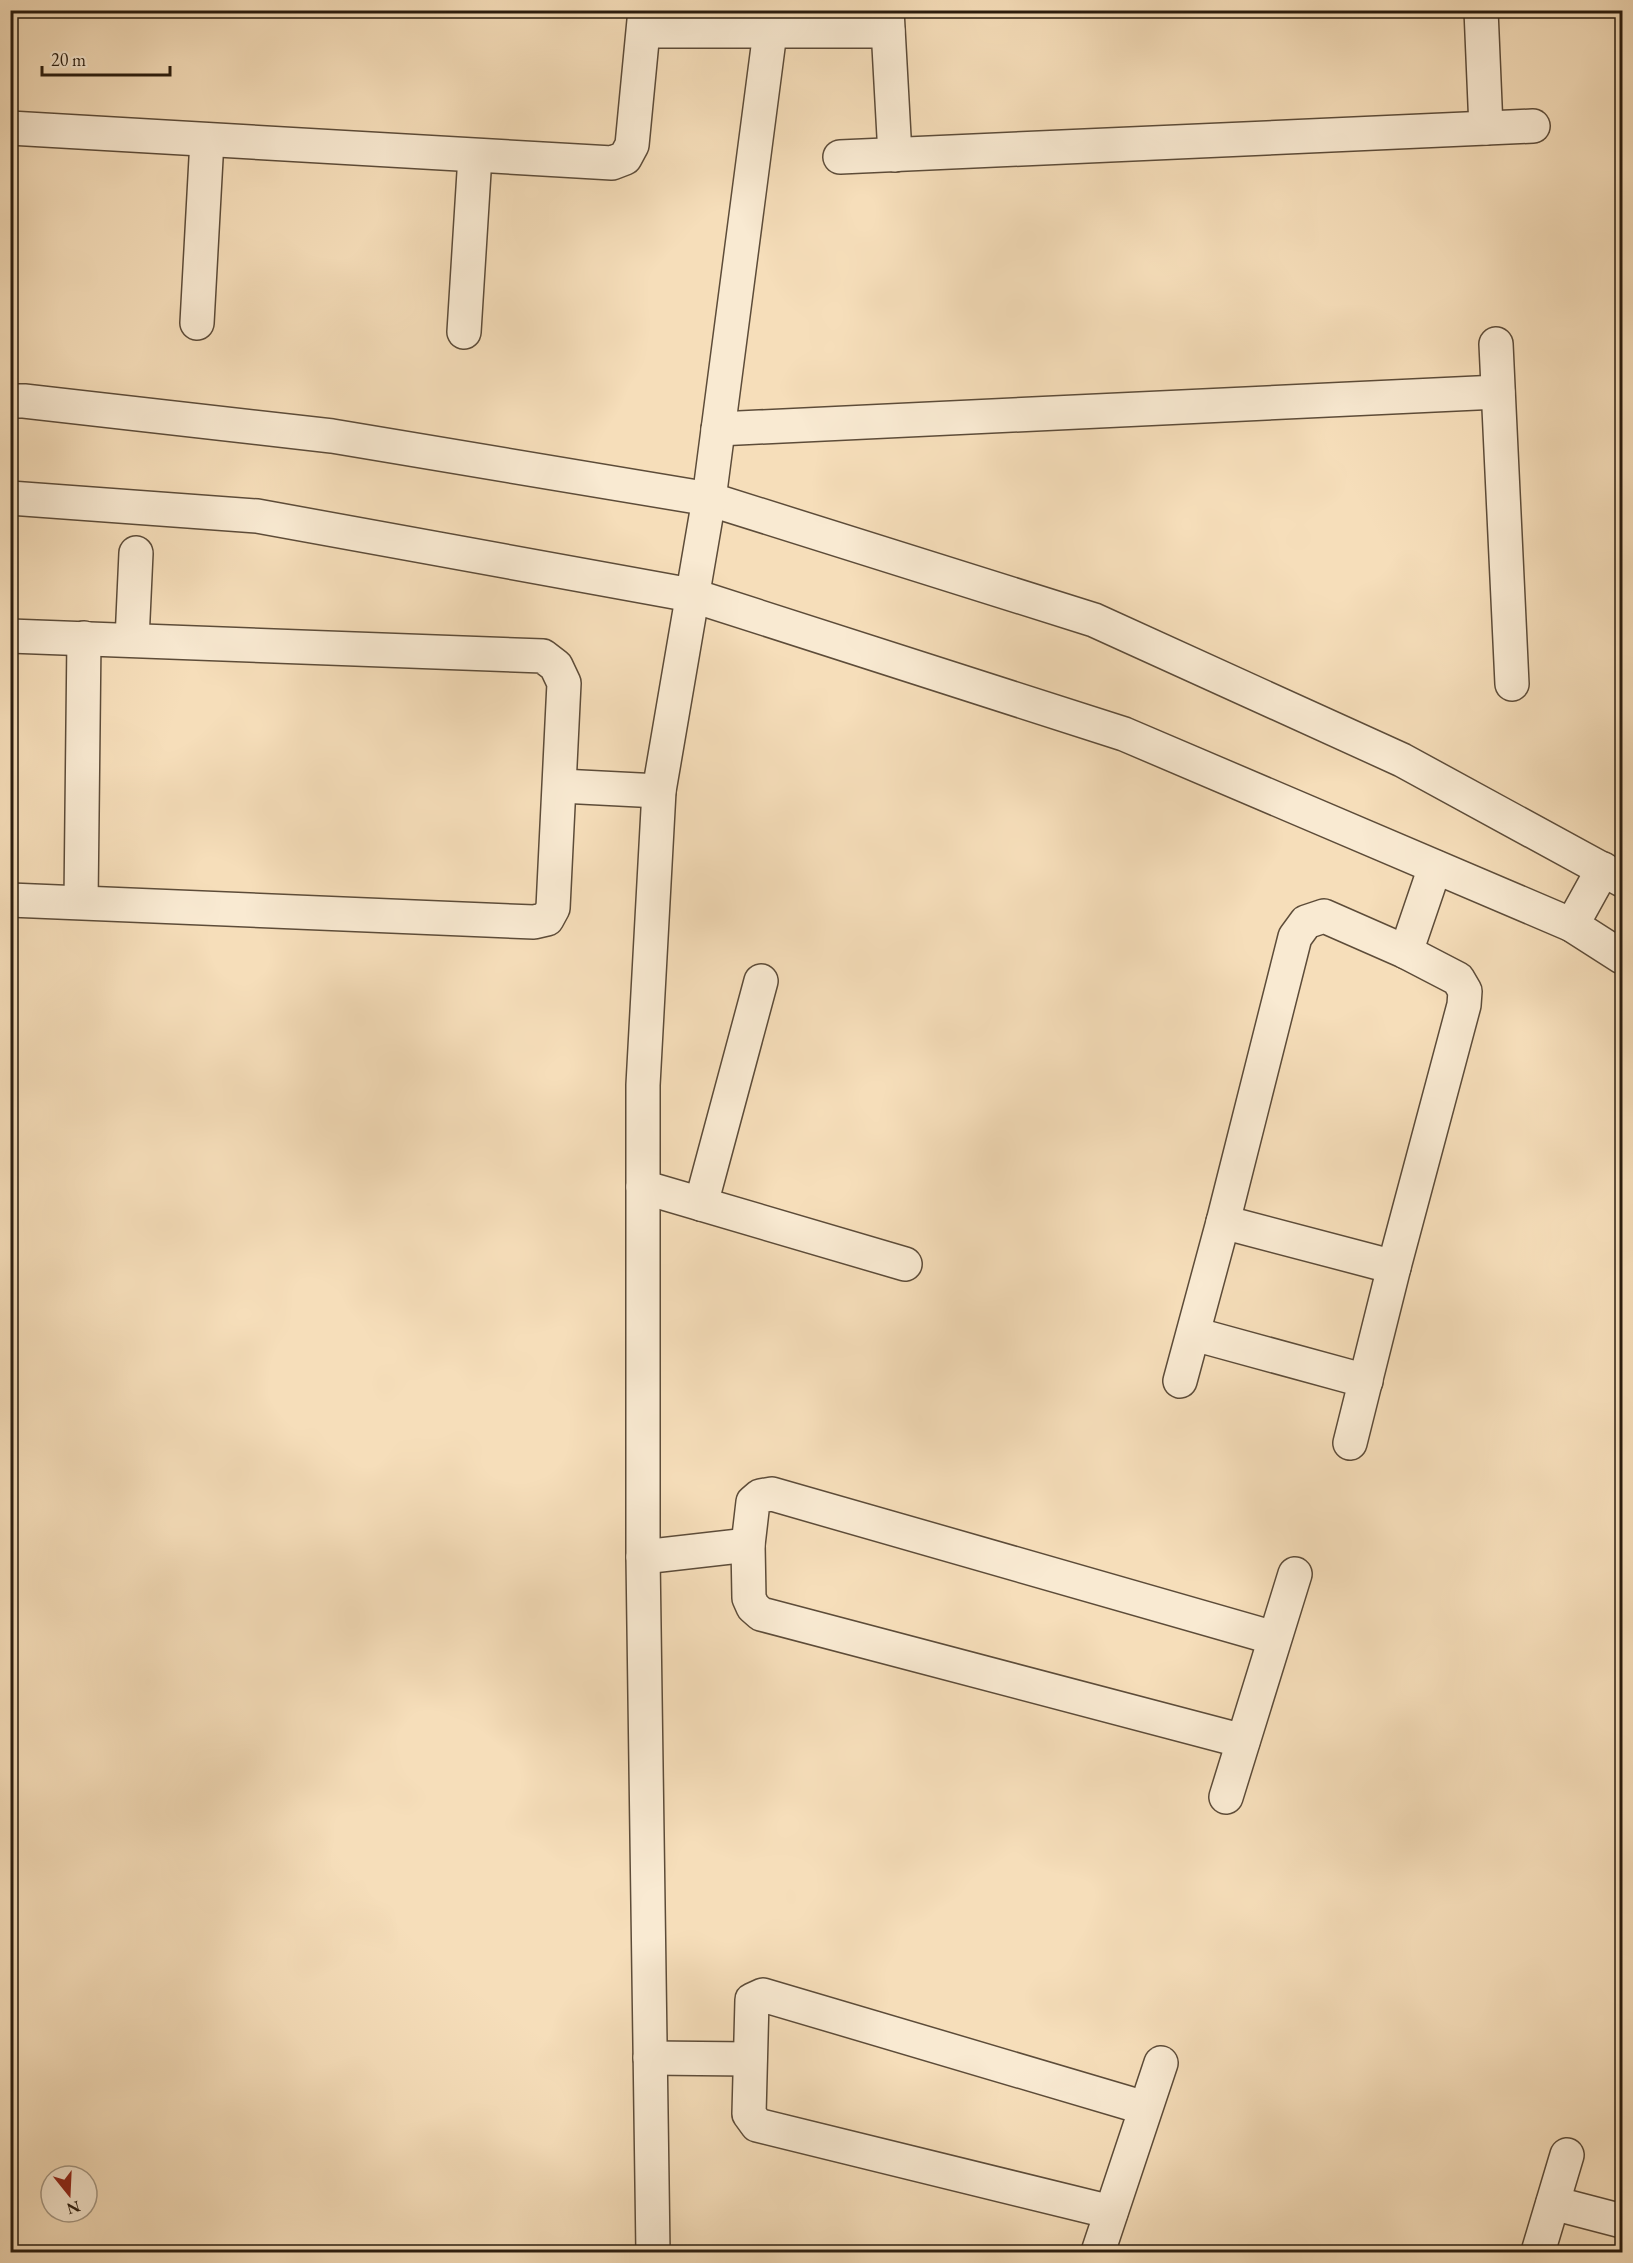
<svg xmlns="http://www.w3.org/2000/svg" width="1633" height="2263" font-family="'EB Garamond',serif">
  <rect width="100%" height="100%" fill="#f6deba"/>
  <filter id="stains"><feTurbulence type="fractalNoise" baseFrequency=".00333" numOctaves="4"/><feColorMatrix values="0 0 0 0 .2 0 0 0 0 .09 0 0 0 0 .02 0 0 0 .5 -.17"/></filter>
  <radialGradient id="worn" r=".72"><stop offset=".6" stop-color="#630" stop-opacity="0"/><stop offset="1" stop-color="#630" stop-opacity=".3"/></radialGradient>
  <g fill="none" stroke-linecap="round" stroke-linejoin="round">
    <g stroke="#5d4c39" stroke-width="36">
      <g id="minor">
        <polyline points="887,10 895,155"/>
        <polyline points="1481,10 1486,128"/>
        <polyline points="644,31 888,31"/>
        <polyline points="10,128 612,163 625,158 632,145 645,10"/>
        <polyline points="840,157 1533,126"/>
        <polyline points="197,323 207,140"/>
        <polyline points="464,332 475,156"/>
        <polyline points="1496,344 1512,684"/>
        <polyline points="10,401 24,401 332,436 709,499 1094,620 1402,760 1622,880"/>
        <polyline points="718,429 1498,392"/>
        <polyline points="10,498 257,516 691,595 1124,734 1572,925 1622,957"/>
        <polyline points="10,636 543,656 556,666 564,683 553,908 547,919 534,922 10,900"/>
        <polyline points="132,640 136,553"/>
        <polyline points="561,786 659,791"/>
        <polyline points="81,902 84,638"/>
        <polyline points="1572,925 1603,869"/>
        <polyline points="1406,952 1435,867"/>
        <polyline points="643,1187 905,1264"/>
        <polyline points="701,1204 761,981"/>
        <polyline points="1223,1222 1394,1267"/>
        <polyline points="1194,1334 1366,1381"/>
        <polyline points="1180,1381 1223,1222 1295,937 1306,922 1324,916 1406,952 1458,979 1465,991 1464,1005 1394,1267 1350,1443"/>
        <polyline points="643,1557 748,1545"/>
        <polyline points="1243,1741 761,1614 753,1607 749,1598 748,1545 753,1502 760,1496 772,1494 1274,1638"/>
        <polyline points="1226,1797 1295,1574"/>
        <polyline points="650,2058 750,2059"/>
        <polyline points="1553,2203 1622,2221"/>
        <polyline points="1111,2212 757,2125 749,2114 752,2000 763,1995 1145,2108"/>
        <polyline points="653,2252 643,1557 643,1085 659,791 709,499 770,32 771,10"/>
        <polyline points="1098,2252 1161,2063"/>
        <polyline points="1538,2252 1567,2155"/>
      </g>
    </g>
    <use href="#minor" stroke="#f9ead2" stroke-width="33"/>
  </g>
  <rect width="1633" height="2263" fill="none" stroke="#f6deba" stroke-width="36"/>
  <rect x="12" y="12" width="1609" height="2239" fill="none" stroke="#2a1c0e" stroke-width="3"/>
  <rect x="18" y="18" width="1597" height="2227" fill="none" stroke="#2a1c0e" stroke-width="1.5"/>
  <g transform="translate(69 2194) rotate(162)"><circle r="28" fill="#f9ead2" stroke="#a69884" stroke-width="1.5"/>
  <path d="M0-4.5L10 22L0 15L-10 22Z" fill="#8f2418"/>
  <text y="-9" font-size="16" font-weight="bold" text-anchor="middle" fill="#2a1c0e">N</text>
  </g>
  <path d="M42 66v9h128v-9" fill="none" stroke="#2a1c0e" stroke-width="3"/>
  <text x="51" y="66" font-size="18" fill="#2a1c0e" stroke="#f9ead2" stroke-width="4.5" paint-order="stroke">20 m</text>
  <rect width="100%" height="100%" filter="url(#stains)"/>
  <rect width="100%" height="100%" fill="url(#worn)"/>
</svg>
